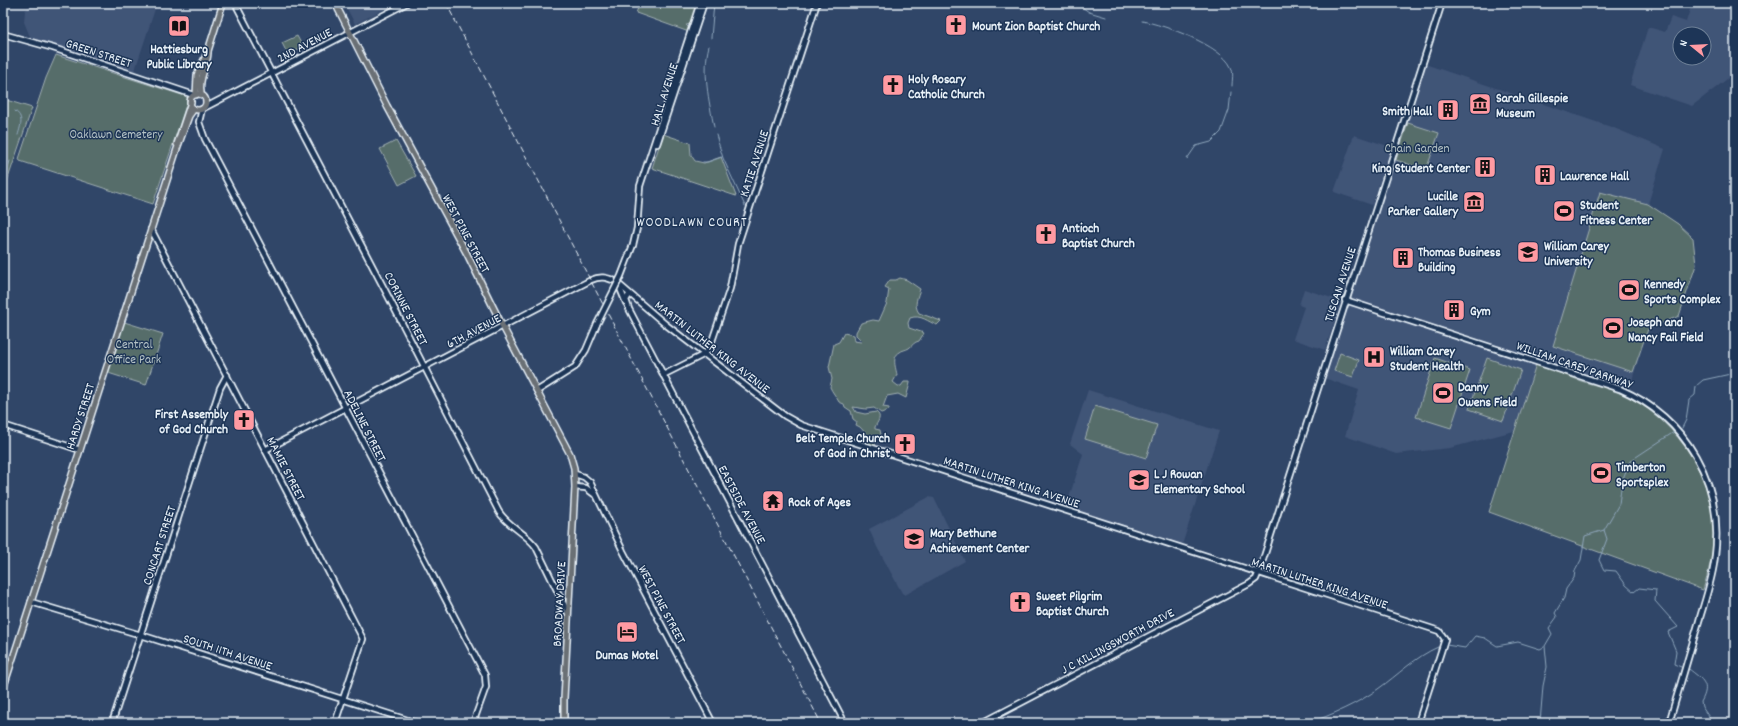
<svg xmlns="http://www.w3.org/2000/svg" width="1738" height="726" font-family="Dekko,sans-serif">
  <rect width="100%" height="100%" fill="#304668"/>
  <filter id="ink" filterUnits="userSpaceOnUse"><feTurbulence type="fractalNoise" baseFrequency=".025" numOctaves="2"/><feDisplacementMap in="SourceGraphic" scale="8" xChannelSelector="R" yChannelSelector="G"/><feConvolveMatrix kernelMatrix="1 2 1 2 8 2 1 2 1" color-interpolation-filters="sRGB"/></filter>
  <g filter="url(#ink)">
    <g fill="#405477" fill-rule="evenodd">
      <polygon points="32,3 157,3 134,73 31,39 24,22 25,11"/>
      <polygon points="344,3 396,3 355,24"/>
      <path d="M1692 3H1735V73L1692 106 1630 85 1648 27 1665 32 1671 17 1686 22ZM1680 34H1704V58H1680Z"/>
      <polygon points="1422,63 1614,128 1665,149 1648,204 1678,224 1693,238 1696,265 1679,316 1648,329 1628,393 1537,362 1514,431 1450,448 1396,454 1345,436 1359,390 1321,377"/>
      <polygon points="1354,135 1391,147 1372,205 1334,192"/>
      <polygon points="1304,289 1341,301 1325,350 1293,339 1304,307 1299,305"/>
      <polygon points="1088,390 1219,431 1182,545 1066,507 1083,454 1070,444"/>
      <polygon points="929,497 934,498 965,561 905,595 902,593 877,547 869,529"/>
    </g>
    <g fill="#576d6a" stroke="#a0afb1">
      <polygon points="640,3 700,3 694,18 692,20 692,24 686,25 691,30 689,32 636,13"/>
      <polygon points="297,36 303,47 288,55 282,43"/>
      <polygon points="56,55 185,96 188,99 153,204 20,161 19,159 46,78"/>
      <polygon points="3,99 32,108 3,193"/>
      <polygon points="1408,123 1439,133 1426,170 1396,160"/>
      <polygon points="663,134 690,143 691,155 695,161 704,163 721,157 736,196 652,168"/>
      <polygon points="396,141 416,176 399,185 380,149"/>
      <polygon points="1600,192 1648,204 1678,224 1693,238 1696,265 1679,316 1648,329 1633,372 1553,346"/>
      <path d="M900 278 907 280 920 289C918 296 913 305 919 313L941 321 937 325C928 322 921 314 910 318L908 323 909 328 924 333 919 341C914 342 913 345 909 348 906 350 902 350 900 352 891 357 896 368 897 375L893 382 898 386H901L904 382H910V383L906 398 898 394 887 396 883 407 889 408V410L881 413 874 408 866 409 853 407 856 412 865 414 876 412C883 417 877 422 875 427V429L880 430 881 435 878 439 874 434 872 437V440L876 442 875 446 867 443 868 436 860 427 856 425 857 422 853 419 851 411 845 407 844 404 839 402C836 396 832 392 830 387L832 379 829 367 834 344 839 342 844 333 853 335 854 341 861 342 862 341 856 335V332L861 323 873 320 879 321 887 303 889 289 885 287 890 280H896Z"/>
      <polygon points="121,321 163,334 146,385 105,372"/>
      <polygon points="1340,353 1359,360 1353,377 1334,371"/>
      <polygon points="1435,358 1470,370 1451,428 1416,417"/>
      <polygon points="1487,358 1521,370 1503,421 1469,409"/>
      <path d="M1536 364C1551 370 1566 375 1581 381 1598 386 1615 390 1630 398 1679 424 1714 478 1714 534 1714 553 1708 572 1703 590L1489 512Z"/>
      <polygon points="1095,406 1157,425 1146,458 1085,439"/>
    </g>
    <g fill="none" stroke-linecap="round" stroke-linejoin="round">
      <g stroke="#8fa7bd" stroke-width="1">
        <polyline points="1076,3 1089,12 1106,17"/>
        <path d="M1142 21C1165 25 1221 45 1231 67 1234 73 1232 80 1232 86"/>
        <polyline points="711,38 714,3"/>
        <path d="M709 46C702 71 709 101 714 127"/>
        <path d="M15 111C24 117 21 125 18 135"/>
        <polyline points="716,135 723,158 745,206"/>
        <polyline points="1187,159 1196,146 1211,142 1221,132 1229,110 1231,92"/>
        <polyline points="703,162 708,162 722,157"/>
        <polyline points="3,182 10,161"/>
        <polyline points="1682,428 1686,420 1689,400 1695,395 1696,386 1703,380 1735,373"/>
        <polyline points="1674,432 1630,461 1622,481 1619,504 1604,530 1607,539 1599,560 1604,570 1616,571 1626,585 1634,592 1639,588 1656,590 1655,601 1678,627 1668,632 1676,651 1674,664 1681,667"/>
        <polyline points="1446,645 1465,648 1475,636 1485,638 1497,646 1518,642 1540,649 1544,647"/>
        <path d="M1689 669C1703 680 1711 684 1701 702L1702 707 1713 723"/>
        <path d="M1308 723C1332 715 1357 704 1378 689 1398 675 1415 657 1438 647"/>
        <polyline points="1540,723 1543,686 1547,667 1545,646 1552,634 1549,628 1557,617 1555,613 1564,598 1566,589 1574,578 1575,571 1581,560 1585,536 1604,530"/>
      </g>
      <g stroke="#e8f1f8" stroke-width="8">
        <g id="secondary">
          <path d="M235 3 388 296 499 512C509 527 526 533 536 547L568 613"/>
          <polyline points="3,34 53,48 194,95"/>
          <polyline points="204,108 407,3"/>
          <polyline points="202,109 199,122 205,139 485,675 486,687 473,723"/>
          <polyline points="657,144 704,3"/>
          <polyline points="151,229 363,639 335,723"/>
          <polyline points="633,245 637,228 640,186 700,3"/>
          <polyline points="619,286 626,303"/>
          <polyline points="629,295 626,300 629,309 845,723"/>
          <path d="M1345 300 1620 389C1686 418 1724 483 1715 556 1713 578 1705 600 1699 621 1689 655 1679 689 1669 723"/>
          <polyline points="663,375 705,354 710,347 730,288 738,244 817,3"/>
          <polyline points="537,391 575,367 586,350 597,324"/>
          <polyline points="3,425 80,450"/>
          <path d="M265 450 591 280C600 276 606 277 615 281L665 324 785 416 801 425 1439 631 1445 639 1418 723"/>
          <polyline points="575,474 584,477 590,482 623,551 713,723"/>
          <polyline points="575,487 586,488 594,494"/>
          <polyline points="31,602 141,635 417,723"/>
          <polyline points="112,723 220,388 227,375"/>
          <polyline points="982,723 1249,584 1256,579 1260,569 1442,3"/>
        </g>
      </g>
      <g stroke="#e8f1f8" stroke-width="8">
        <g id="primary">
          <polyline points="335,3 387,106 467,254 503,327 570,454 574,468 575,487 564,699 564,723"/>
          <path d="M201 92C198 77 208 66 208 52"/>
          <circle cx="198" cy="102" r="8"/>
          <polyline points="196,95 197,75 208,51 223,3"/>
          <polyline points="177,144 191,102"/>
          <polyline points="3,689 177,149 189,116 194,109"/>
        </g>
      </g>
      <use href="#secondary" stroke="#1d3557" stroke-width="4.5"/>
      <use href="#primary" stroke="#6b6f75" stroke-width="5"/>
      <polyline stroke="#e8f1f8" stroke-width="1" stroke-dasharray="6 3" stroke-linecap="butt" points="446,3 821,723"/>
      <g stroke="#e8f1f8" stroke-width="8" stroke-linecap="butt">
        <polyline id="secondary-bridge" points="597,324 621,276 633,245"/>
      </g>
      <use href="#secondary-bridge" stroke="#1d3557" stroke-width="4.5"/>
    </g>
  </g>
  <defs>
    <g id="church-square" transform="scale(1.15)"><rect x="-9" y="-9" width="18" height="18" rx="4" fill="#ff9aa2" stroke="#1d3557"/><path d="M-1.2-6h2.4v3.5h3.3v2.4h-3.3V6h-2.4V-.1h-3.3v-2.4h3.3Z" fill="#111"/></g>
    <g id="library-square" transform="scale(1.15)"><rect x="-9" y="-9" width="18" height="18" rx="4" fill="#ff9aa2" stroke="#1d3557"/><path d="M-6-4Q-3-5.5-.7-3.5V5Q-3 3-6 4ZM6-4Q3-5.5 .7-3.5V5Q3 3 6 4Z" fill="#111"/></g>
    <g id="museum-square" transform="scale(1.15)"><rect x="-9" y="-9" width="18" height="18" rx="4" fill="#ff9aa2" stroke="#1d3557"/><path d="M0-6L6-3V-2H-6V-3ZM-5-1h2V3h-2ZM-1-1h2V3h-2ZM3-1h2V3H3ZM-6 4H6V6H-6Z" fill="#111"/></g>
    <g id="building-square" transform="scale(1.15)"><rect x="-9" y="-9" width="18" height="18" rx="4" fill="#ff9aa2" stroke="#1d3557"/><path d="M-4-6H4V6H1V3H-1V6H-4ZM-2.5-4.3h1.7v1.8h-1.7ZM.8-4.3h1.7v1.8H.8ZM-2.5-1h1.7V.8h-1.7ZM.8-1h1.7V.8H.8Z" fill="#111"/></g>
    <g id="stadium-square" transform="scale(1.15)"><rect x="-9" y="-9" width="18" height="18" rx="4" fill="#ff9aa2" stroke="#1d3557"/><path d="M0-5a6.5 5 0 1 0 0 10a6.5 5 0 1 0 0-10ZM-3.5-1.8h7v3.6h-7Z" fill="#111"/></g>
    <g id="university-square" transform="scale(1.15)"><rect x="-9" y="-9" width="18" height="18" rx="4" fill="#ff9aa2" stroke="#1d3557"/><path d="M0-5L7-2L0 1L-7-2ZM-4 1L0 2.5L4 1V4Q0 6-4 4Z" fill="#111"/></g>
    <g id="hospital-square" transform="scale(1.15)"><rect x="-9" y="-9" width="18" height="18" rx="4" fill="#ff9aa2" stroke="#1d3557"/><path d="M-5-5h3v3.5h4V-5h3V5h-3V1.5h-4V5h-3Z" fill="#111"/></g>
    <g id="school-square" transform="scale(1.15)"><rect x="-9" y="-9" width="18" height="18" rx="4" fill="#ff9aa2" stroke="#1d3557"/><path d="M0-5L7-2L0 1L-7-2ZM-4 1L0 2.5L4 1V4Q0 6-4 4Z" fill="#111"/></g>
    <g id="temple-square" transform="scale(1.15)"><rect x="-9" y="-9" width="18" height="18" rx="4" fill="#ff9aa2" stroke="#1d3557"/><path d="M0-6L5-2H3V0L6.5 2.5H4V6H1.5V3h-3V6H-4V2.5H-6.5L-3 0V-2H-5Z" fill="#111"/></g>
    <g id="hotel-square" transform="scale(1.15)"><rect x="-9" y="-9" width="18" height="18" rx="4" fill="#ff9aa2" stroke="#1d3557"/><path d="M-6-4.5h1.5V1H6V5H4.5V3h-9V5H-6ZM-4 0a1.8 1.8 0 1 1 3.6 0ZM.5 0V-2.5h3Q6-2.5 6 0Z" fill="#111"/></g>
  </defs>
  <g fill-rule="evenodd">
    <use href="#church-square" x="956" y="25"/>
    <use href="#library-square" x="179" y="26"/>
    <use href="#church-square" x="893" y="85"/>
    <use href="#museum-square" x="1480" y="104"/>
    <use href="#building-square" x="1448" y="110"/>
    <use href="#building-square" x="1485" y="167"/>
    <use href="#building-square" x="1545" y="175"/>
    <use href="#museum-square" x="1474" y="202"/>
    <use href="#stadium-square" x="1564" y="211"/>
    <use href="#church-square" x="1046" y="234"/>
    <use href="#university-square" x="1528" y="252"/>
    <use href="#building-square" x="1403" y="258"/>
    <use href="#stadium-square" x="1629" y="290"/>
    <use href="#building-square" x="1454" y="310"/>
    <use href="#stadium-square" x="1613" y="328"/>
    <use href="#hospital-square" x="1374" y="357"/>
    <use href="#stadium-square" x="1443" y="393"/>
    <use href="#church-square" x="244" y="420"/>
    <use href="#church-square" x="905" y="444"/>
    <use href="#stadium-square" x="1601" y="473"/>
    <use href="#school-square" x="1139" y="480"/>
    <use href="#temple-square" x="773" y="501"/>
    <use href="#school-square" x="914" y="539"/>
    <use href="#church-square" x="1020" y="602"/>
    <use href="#hotel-square" x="627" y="632"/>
  </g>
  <g text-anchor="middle" stroke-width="3" stroke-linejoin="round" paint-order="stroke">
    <g font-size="13" font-weight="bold" fill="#e8f1f8" stroke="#1d3557" text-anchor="start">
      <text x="972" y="30">Mount Zion Baptist Church</text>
      <text x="179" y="53" text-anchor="middle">Hattiesburg<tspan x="179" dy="15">Public Library</tspan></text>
      <text x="908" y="83">Holy Rosary<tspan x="908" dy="15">Catholic Church</tspan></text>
      <text x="1496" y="102">Sarah Gillespie<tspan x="1496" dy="15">Museum</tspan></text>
      <text x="1432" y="115" text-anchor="end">Smith Hall</text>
      <text x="1470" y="172" text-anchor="end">King Student Center</text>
      <text x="1560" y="180">Lawrence Hall</text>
      <text x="1458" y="200" text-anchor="end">Lucille<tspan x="1458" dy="15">Parker Gallery</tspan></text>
      <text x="1580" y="209">Student<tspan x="1580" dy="15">Fitness Center</tspan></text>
      <text x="1062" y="232">Antioch<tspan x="1062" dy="15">Baptist Church</tspan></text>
      <text x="1544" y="250">William Carey<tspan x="1544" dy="15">University</tspan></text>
      <text x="1418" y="256">Thomas Business<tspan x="1418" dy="15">Building</tspan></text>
      <text x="1644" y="288">Kennedy<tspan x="1644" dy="15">Sports Complex</tspan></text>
      <text x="1470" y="315">Gym</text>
      <text x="1628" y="326">Joseph and<tspan x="1628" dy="15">Nancy Fail Field</tspan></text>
      <text x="1390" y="355">William Carey<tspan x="1390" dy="15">Student Health</tspan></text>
      <text x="1458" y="391">Danny<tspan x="1458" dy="15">Owens Field</tspan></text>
      <text x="228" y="418" text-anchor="end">First Assembly<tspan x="228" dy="15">of God Church</tspan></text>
      <text x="890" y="442" text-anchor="end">Belt Temple Church<tspan x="890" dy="15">of God in Christ</tspan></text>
      <text x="1616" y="471">Timberton<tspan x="1616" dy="15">Sportsplex</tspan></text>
      <text x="1154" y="478">L J Rowan<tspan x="1154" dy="15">Elementary School</tspan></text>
      <text x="788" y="506">Rock of Ages</text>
      <text x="930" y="537">Mary Bethune<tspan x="930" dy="15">Achievement Center</tspan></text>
      <text x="1036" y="600">Sweet Pilgrim<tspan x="1036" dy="15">Baptist Church</tspan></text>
      <text x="627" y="659" text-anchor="middle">Dumas Motel</text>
    </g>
    <g font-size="13" fill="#e8f1f8" stroke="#1d3557">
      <text transform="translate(304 44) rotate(-28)" y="5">2ND AVENUE</text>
      <text transform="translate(99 52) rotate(18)" y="5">GREEN STREET</text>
      <text transform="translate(663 94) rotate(-72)" y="5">HALL AVENUE</text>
      <text transform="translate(753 163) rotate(-72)" y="5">KATIE AVENUE</text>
      <text transform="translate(467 233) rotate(62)" y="5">WEST PINE STREET</text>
      <text transform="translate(1339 284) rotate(-72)" y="5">TUSCAN AVENUE</text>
      <text transform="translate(407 308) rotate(63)" y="5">CORINNE STREET</text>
      <text transform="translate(473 330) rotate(-28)" y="5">6TH AVENUE</text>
      <text transform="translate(713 346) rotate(38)" y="5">MARTIN LUTHER KING AVENUE</text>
      <text transform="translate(1575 364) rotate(19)" y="5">WILLIAM CAREY PARKWAY</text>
      <text transform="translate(79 416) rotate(-72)" y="5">HARDY STREET</text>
      <text transform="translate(366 425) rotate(63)" y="5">ADELINE STREET</text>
      <text transform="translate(287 468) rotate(63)" y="5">MAMIE STREET</text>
      <text transform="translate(1012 481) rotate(18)" y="5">MARTIN LUTHER KING AVENUE</text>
      <text transform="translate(743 504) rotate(62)" y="5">EASTSIDE AVENUE</text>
      <text transform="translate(158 545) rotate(-72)" y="5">CONCART STREET</text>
      <text transform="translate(1320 582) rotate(18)" y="5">MARTIN LUTHER KING AVENUE</text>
      <text transform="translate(558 604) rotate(-87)" y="5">BROADWAY DRIVE</text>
      <text transform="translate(663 604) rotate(62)" y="5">WEST PINE STREET</text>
      <text transform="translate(1117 640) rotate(-28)" y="5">J C KILLINGSWORTH DRIVE</text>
      <text transform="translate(228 651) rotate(18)" y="5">SOUTH 11TH AVENUE</text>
    </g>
    <g font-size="13" fill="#b5c3c6" stroke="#1d3557">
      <text x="116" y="138">Oaklawn Cemetery</text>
      <text x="1417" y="152">Chain Garden</text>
      <text x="134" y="348">Central<tspan x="134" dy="15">Office Park</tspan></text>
    </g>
    <g font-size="14" letter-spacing="1" fill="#e8f1f8" stroke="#1d3557">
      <text x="692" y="226">WOODLAWN COURT</text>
    </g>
  </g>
  <rect width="1738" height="726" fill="none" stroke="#1d3557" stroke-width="16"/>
  <rect x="8" y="8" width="1722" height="710" fill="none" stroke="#e8f1f8" stroke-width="1.5" filter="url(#ink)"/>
  <g transform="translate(1692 46) rotate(288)"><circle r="19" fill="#1d3557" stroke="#6e8097"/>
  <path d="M0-3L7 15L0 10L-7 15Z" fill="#ff9aa2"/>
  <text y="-6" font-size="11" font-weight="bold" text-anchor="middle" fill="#e8f1f8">N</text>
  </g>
</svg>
